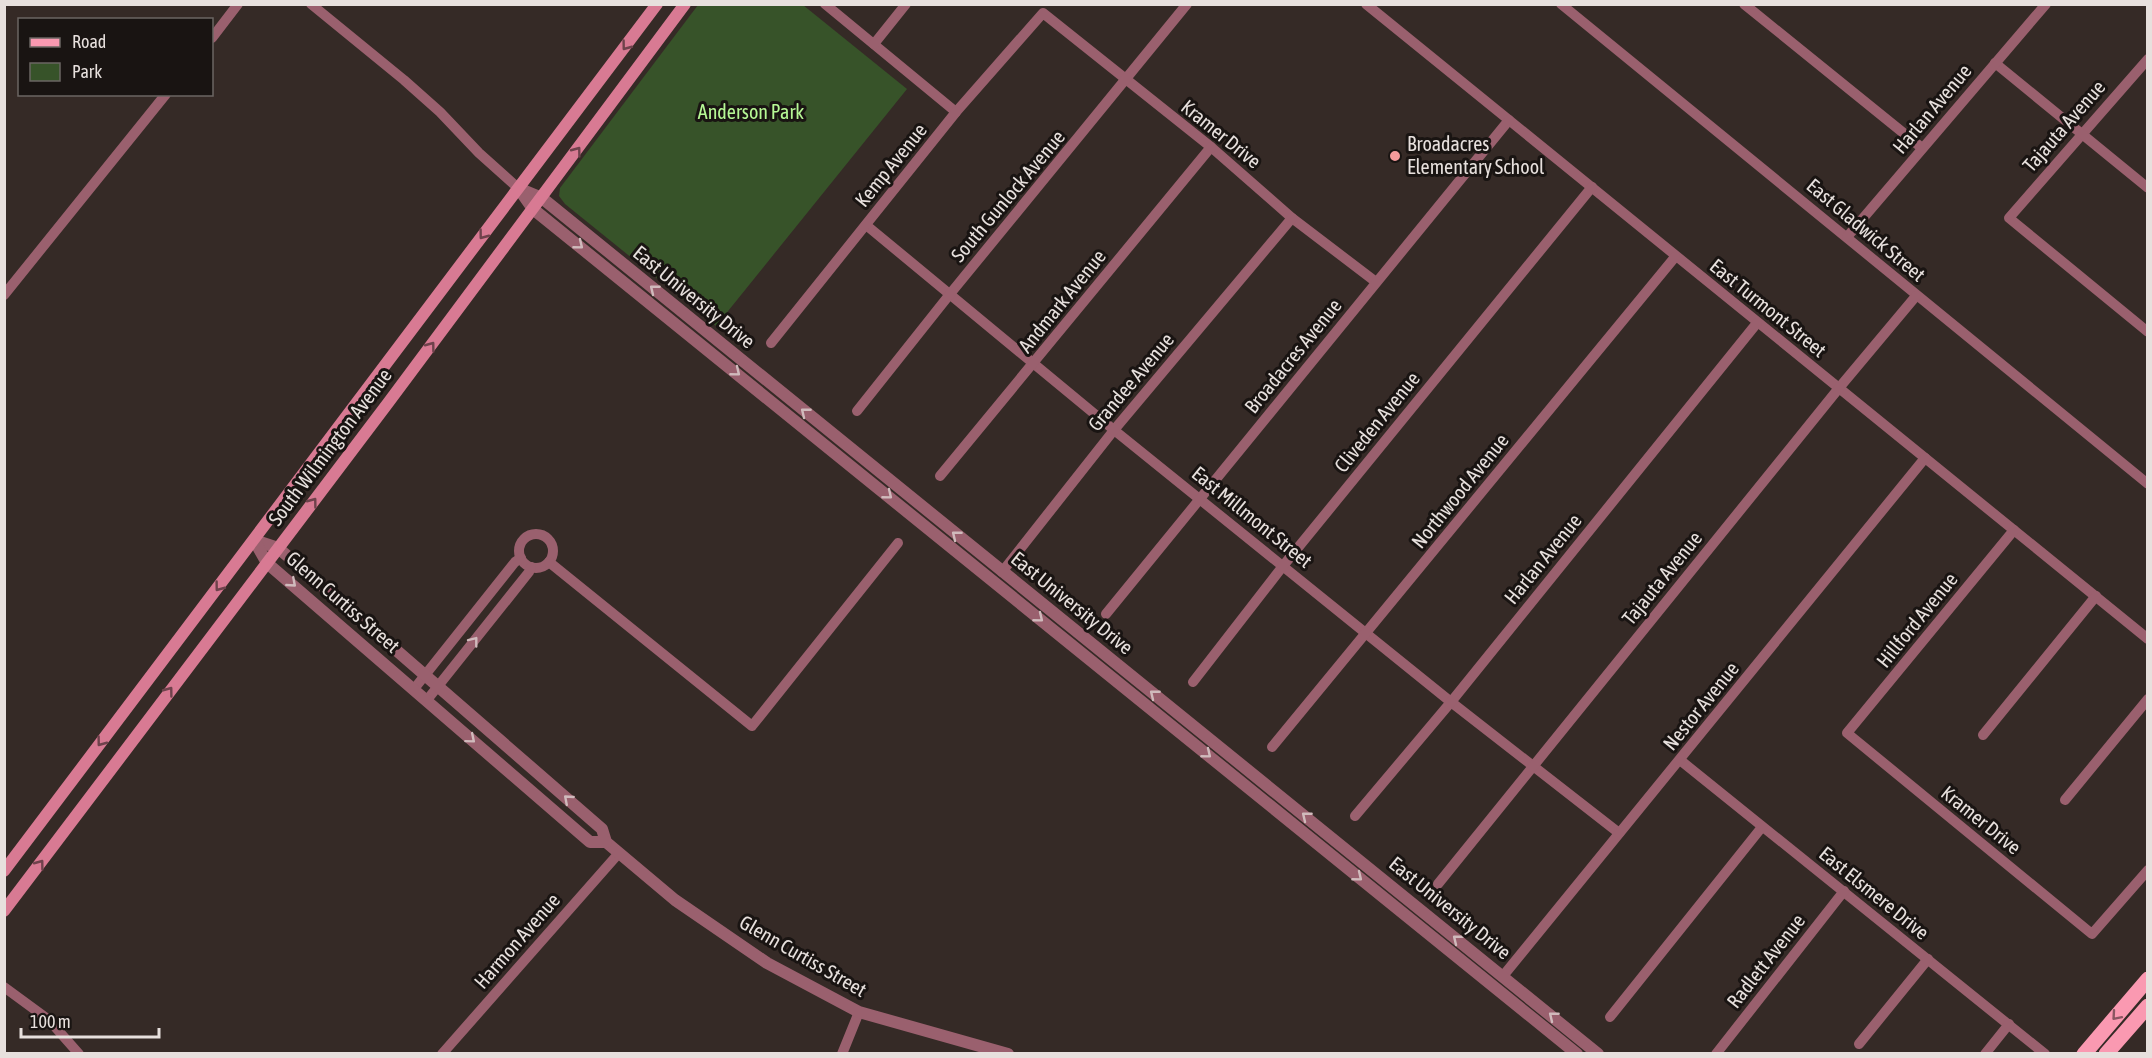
<svg xmlns="http://www.w3.org/2000/svg" width="2152" height="1058" font-family="'Asap Condensed',sans-serif">
  <rect width="100%" height="100%" fill="#352a26"/>
  <polygon fill="#375329" points="698,5 803,5 907,89 716,326 565,204 559,196 560,188"/>
  <g fill="none" stroke-linecap="round" stroke-linejoin="round">
    <g stroke="#9a606e" stroke-width="10">
      <polyline points="311,4 404,80 440,112 479,153 518,188"/>
      <polyline points="825,4 956,112"/>
      <polyline points="1366,4 2148,639"/>
      <polyline points="1561,4 2148,484"/>
      <polyline points="1744,4 1922,148"/>
      <polyline points="212,38 238,4"/>
      <polyline points="874,44 906,4"/>
      <polyline points="2148,59 2009,218 2148,332"/>
      <polyline points="1995,63 2148,188"/>
      <polyline points="866,225 1114,430 1451,702 1619,833"/>
      <polyline points="1847,237 2046,4"/>
      <polyline points="4,295 166,94"/>
      <polyline points="771,343 956,112 1043,13 1211,147 1292,218 1376,282"/>
      <polyline points="857,411 950,294 1187,4"/>
      <polyline points="940,476 1211,147"/>
      <polyline points="2014,530 1847,733 2092,934 2148,870"/>
      <circle cx="536" cy="551" r="17"/>
      <polyline points="549,562 752,726 898,543"/>
      <polyline points="1002,572 1114,430 1292,218"/>
      <polyline points="1106,614 1509,120"/>
      <polyline points="1193,682 1283,566 1592,187"/>
      <polyline points="414,689 515,562 521,558"/>
      <polyline points="427,700 529,572 531,567"/>
      <polyline points="1983,735 2096,596"/>
      <polyline points="1272,747 1675,257"/>
      <polyline points="1680,760 2045,1054"/>
      <polyline points="2065,800 2148,699"/>
      <polyline points="1355,816 1451,702 1757,323"/>
      <polyline points="1438,884 1839,388 1916,296"/>
      <polyline points="1503,976 1925,458"/>
      <polyline points="4,987 49,1020 79,1054"/>
      <polyline points="1610,1017 1762,827"/>
      <polyline points="1859,1044 1928,959"/>
      <polyline points="442,1054 619,853"/>
      <polyline points="842,1054 859,1012"/>
      <polyline points="1716,1054 1844,891"/>
      <polyline points="1985,1054 2009,1024"/>
    </g>
    <g stroke="#9a606e" stroke-width="12">
      <polyline points="518,188 542,198 1598,1054"/>
      <polyline points="519,189 533,209 1577,1054"/>
      <polyline points="254,540 278,548 297,564 602,829 606,842 675,900 767,963 859,1012 1008,1054"/>
      <polyline points="254,540 267,563 590,842 606,842"/>
    </g>
    <g stroke="#d87a93" stroke-width="12">
      <polyline points="4,871 657,4"/>
      <polyline points="4,911 388,403 685,4"/>
    </g>
    <g stroke="#fa99b1" stroke-width="15">
      <polyline points="2084,1054 2148,979"/>
      <polyline points="2106,1054 2148,1006"/>
    </g>
  </g>
  <defs><path id="oneway-chevron" d="M-2-3.5L2.5 0L-2 3.5" fill="none" stroke-width="1.6" stroke-linecap="round" stroke-linejoin="round" transform="scale(1.5)"/></defs>
  <g stroke="#6f424c">
    <use href="#oneway-chevron" transform="translate(626 46) rotate(127)"/>
    <use href="#oneway-chevron" transform="translate(577 151) rotate(-53)"/>
    <use href="#oneway-chevron" transform="translate(483 235) rotate(127)"/>
    <use href="#oneway-chevron" transform="translate(431 346) rotate(-53)"/>
    <use href="#oneway-chevron" transform="translate(313 502) rotate(-53)"/>
    <use href="#oneway-chevron" transform="translate(219 587) rotate(127)"/>
    <use href="#oneway-chevron" transform="translate(169 691) rotate(-53)"/>
    <use href="#oneway-chevron" transform="translate(101 742) rotate(127)"/>
    <use href="#oneway-chevron" transform="translate(40 864) rotate(-53)"/>
  </g>
  <g stroke="#d0babc">
    <use href="#oneway-chevron" transform="translate(579 245) rotate(39)"/>
    <use href="#oneway-chevron" transform="translate(654 289) rotate(-141)"/>
    <use href="#oneway-chevron" transform="translate(736 372) rotate(39)"/>
    <use href="#oneway-chevron" transform="translate(805 412) rotate(-141)"/>
    <use href="#oneway-chevron" transform="translate(888 495) rotate(39)"/>
    <use href="#oneway-chevron" transform="translate(956 535) rotate(-141)"/>
    <use href="#oneway-chevron" transform="translate(292 583) rotate(41)"/>
    <use href="#oneway-chevron" transform="translate(1039 618) rotate(39)"/>
    <use href="#oneway-chevron" transform="translate(474 641) rotate(-52)"/>
    <use href="#oneway-chevron" transform="translate(1154 694) rotate(-141)"/>
    <use href="#oneway-chevron" transform="translate(471 739) rotate(40)"/>
    <use href="#oneway-chevron" transform="translate(1207 754) rotate(39)"/>
    <use href="#oneway-chevron" transform="translate(568 799) rotate(-139)"/>
    <use href="#oneway-chevron" transform="translate(1306 816) rotate(-141)"/>
    <use href="#oneway-chevron" transform="translate(1358 877) rotate(39)"/>
    <use href="#oneway-chevron" transform="translate(1457 939) rotate(-141)"/>
    <use href="#oneway-chevron" transform="translate(1553 1016) rotate(-141)"/>
  </g>
  <use stroke="#8a5662" href="#oneway-chevron" transform="translate(2116 1016) rotate(131)"/>
  <circle fill="#f59b9c" stroke="#191412" stroke-width="2" cx="1395" cy="156" r="6"/>
  <g text-anchor="middle" stroke-width="6" stroke-linejoin="round" paint-order="stroke">
    <g font-size="20" fill="#e7e0dd" stroke="#191412">
      <text transform="translate(1932 109) rotate(-50)" y="7">Harlan Avenue</text>
      <text transform="translate(2064 126) rotate(-49)" y="7">Tajauta Avenue</text>
      <text transform="translate(1221 134) rotate(39)" y="7">Kramer Drive</text>
      <text transform="translate(891 165) rotate(-51)" y="7">Kemp Avenue</text>
      <text transform="translate(1008 196) rotate(-50)" y="7">South Gunlock Avenue</text>
      <text transform="translate(1866 230) rotate(40)" y="7">East Gladwick Street</text>
      <text transform="translate(694 297) rotate(39)" y="7">East University Drive</text>
      <text transform="translate(1062 301) rotate(-51)" y="7">Andmark Avenue</text>
      <text transform="translate(1768 308) rotate(39)" y="7">East Turmont Street</text>
      <text transform="translate(1293 356) rotate(-51)" y="7">Broadacres Avenue</text>
      <text transform="translate(1131 382) rotate(-50)" y="7">Grandee Avenue</text>
      <text transform="translate(1377 422) rotate(-51)" y="7">Cliveden Avenue</text>
      <text transform="translate(330 447) rotate(-53)" y="7">South Wilmington Avenue</text>
      <text transform="translate(1460 491) rotate(-51)" y="7">Northwood Avenue</text>
      <text transform="translate(1252 517) rotate(39)" y="7">East Millmont Street</text>
      <text transform="translate(1543 559) rotate(-51)" y="7">Harlan Avenue</text>
      <text transform="translate(1662 578) rotate(-51)" y="7">Tajauta Avenue</text>
      <text transform="translate(343 602) rotate(41)" y="7">Glenn Curtiss Street</text>
      <text transform="translate(1072 603) rotate(39)" y="7">East University Drive</text>
      <text transform="translate(1917 620) rotate(-51)" y="7">Hillford Avenue</text>
      <text transform="translate(1701 706) rotate(-51)" y="7">Nestor Avenue</text>
      <text transform="translate(1981 820) rotate(39)" y="7">Kramer Drive</text>
      <text transform="translate(1874 893) rotate(39)" y="7">East Elsmere Drive</text>
      <text transform="translate(1450 908) rotate(39)" y="7">East University Drive</text>
      <text transform="translate(517 941) rotate(-49)" y="7">Harmon Avenue</text>
      <text transform="translate(803 956) rotate(30)" y="7">Glenn Curtiss Street</text>
      <text transform="translate(1766 961) rotate(-52)" y="7">Radlett Avenue</text>
    </g>
    <g font-size="20" fill="#b6f895" stroke="#191412">
      <text x="751" y="119">Anderson Park</text>
    </g>
    <g font-size="20" fill="#e7e0dd" stroke="#191412" text-anchor="start">
      <text x="1407" y="151">Broadacres<tspan x="1407" dy="23">Elementary School</tspan></text>
    </g>
  </g>
  <rect width="2152" height="1058" fill="none" stroke="#e7e0dd" stroke-width="12"/>
  <rect x="18" y="18" width="195" height="78" fill="#191412" stroke="#6b6663" stroke-width="1.5"/>
  <rect x="30" y="38" width="30" height="9" fill="#fa99b1" stroke="#6b6663" stroke-width="1.5"/>
  <text x="72" y="48" font-size="18" fill="#e7e0dd">Road</text>
  <rect x="30" y="63" width="30" height="18" fill="#375329" stroke="#6b6663" stroke-width="1.5"/>
  <text x="72" y="78" font-size="18" fill="#e7e0dd">Park</text>
  <path d="M21 1028v9h138v-9" fill="none" stroke="#e7e0dd" stroke-width="3"/>
  <text x="30" y="1028" font-size="18" fill="#e7e0dd" stroke="#191412" stroke-width="4.5" paint-order="stroke">100 m</text>
</svg>
